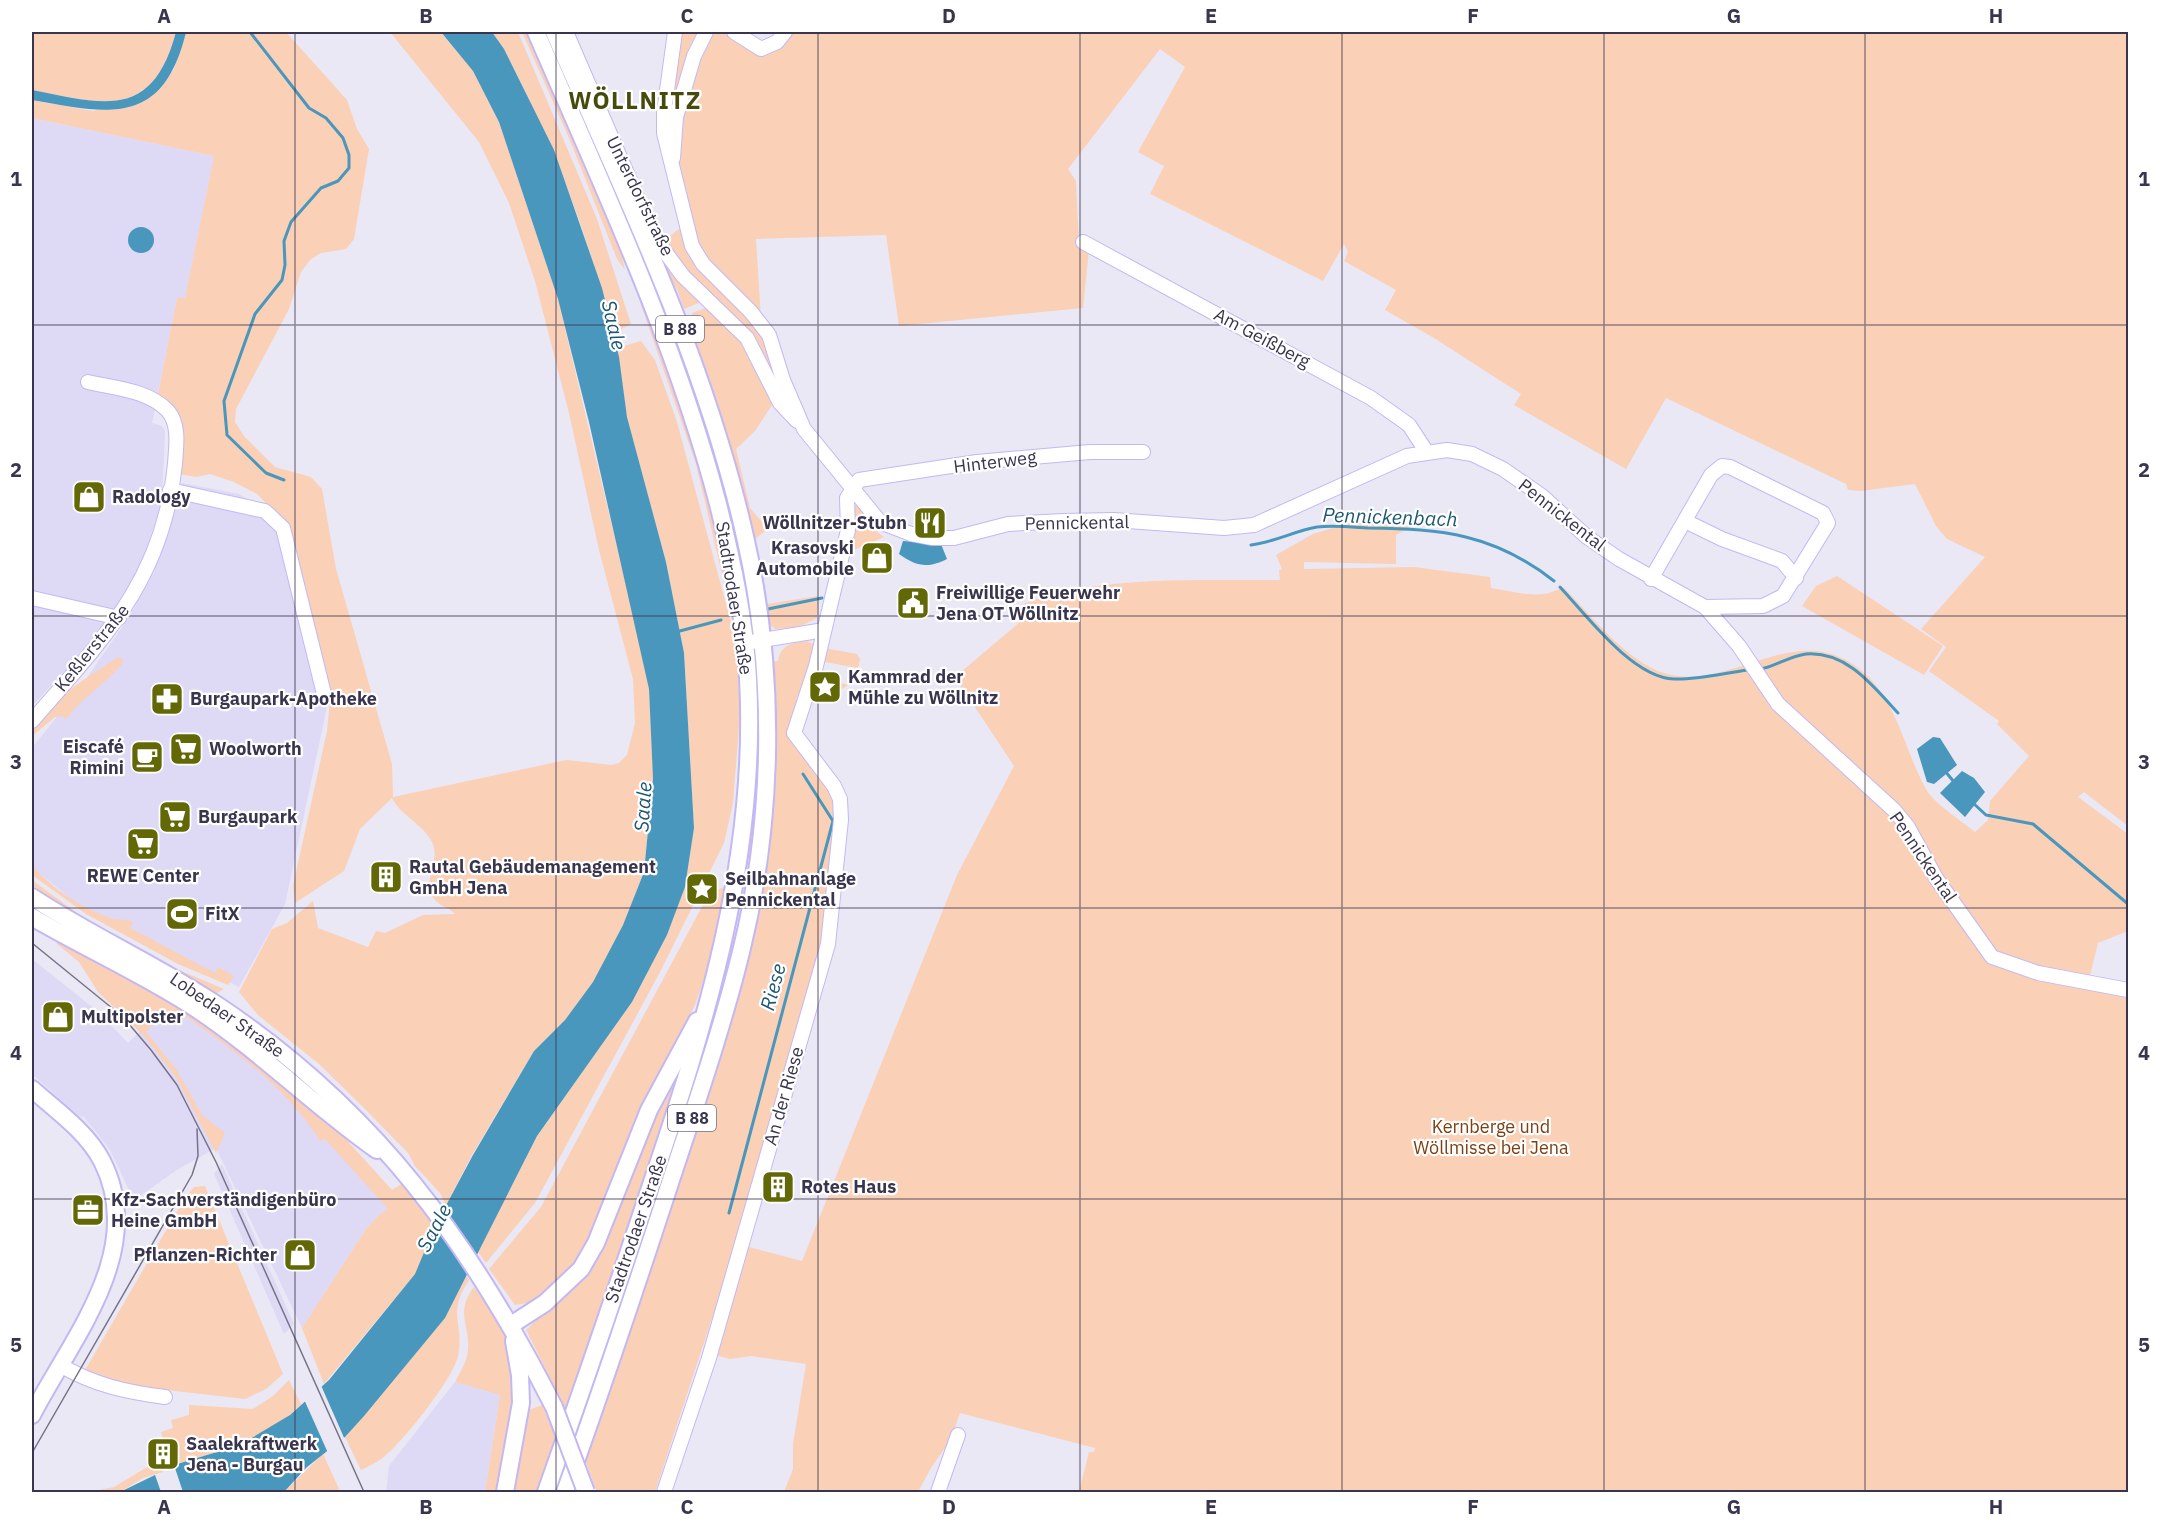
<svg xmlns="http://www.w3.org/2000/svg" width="2160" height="1524" font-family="'IBM Plex Sans',sans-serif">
  <rect width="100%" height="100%" fill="#eae8f4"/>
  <g fill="#ded9f5">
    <polygon points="32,118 214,156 185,299 177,298 152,423 162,426 165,431 162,501 137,577 106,627 32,706"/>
    <polygon points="182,483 239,494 280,519 327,692 326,712 285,904 239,987 76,903 32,867 32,748 82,685 129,617 154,572"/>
    <polygon points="32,959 96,1010 128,1043 166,1006 178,1006 265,1069 389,1209 378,1216 366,1229 302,1328 216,1148 175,1171 140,1196 132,1196 110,1150 97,1133 83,1116 82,1118 32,1074"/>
    <polygon points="222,1164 294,1324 284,1334 214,1174"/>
    <polygon points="455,1382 500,1395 485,1492 386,1492 389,1466"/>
  </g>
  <g fill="#fad0b7">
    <path d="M32 32H176C152 121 104 104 32 90Z"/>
    <path d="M186 32H286L347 100 357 129 369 149 354 239 346 249 321 253 311 259 301 272 289 309 236 409 235 422 244 436 275 467 311 477 322 489 336 569 392 764 393 797 566 760 612 765 619 763 627 755 635 723 633 679 599 550 569 413 535 281 509 203 479 142 390 32H441L473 71 499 122 558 299 644 661 649 689 653 779 644 872 623 925 593 982 565 1020 534 1051 472 1155 446 1205 440 1193 415 1166 408 1153 364 1108 319 1064 258 1015 239 992 272 929 287 923 313 901 318 928 368 947 376 931 385 933 423 915 455 914C450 908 442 907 436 901 419 883 442 861 432 842 423 824 401 816 392 798L360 829 344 871 295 903 293 886 327 731 330 699 289 527 257 494 234 482 210 474 196 477 179 474C181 440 190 416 158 394L177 298H185L214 156 32 118V100L93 111 159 89 174 69Z"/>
    <path d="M492 32H518L597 219 631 324 614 333C592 254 566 174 529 100 518 76 507 53 492 32Z"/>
    <polygon points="522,32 528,32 619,244 625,270 617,259 569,138"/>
    <polygon points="543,32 548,32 661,301 703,409 741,543 752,620 741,552 730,526 712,452 696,405"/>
    <path d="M680 32H727L760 53 790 32H2128V826L2084 792 2078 797 2128 834V931L2098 943 2087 988 2128 996V1492H1079L1089 1452H1094L1095 1448 960 1413 951 1439 931 1468 918 1492H784L793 1469V1444L806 1364 751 1356 730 1359 712 1354 745 1246 802 1261 957 875 1014 766 955 677 1027 616 1018 606C1100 574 1194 581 1280 580L1279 570 1282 569 1276 555 1313 534 1358 520 1411 527 1396 535V564L1304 562V569L1414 567 1490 577 1491 588C1517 592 1540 601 1563 587 1592 616 1620 654 1658 671 1720 696 1784 628 1844 659 1896 686 1901 745 1927 791 1935 804 1963 822 1975 832L1988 820 1990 801 2029 756 1997 724 1999 721 1929 671 1946 647 1921 629 1985 557 1947 539 1936 526 1915 484 1860 491 1848 490 1846 484 1666 398 1626 469 1514 405 1521 394 1434 338 1385 310 1396 290 1344 261 1348 252 1344 244 1323 281 1150 194 1164 166 1138 152 1185 67 1160 49 1068 169 1076 181 1079 246 1089 250 1083 308 899 326 886 235 756 239 761 319 699 251 679 160 668 132Z"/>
    <polygon points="683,226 763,335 788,402 759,353 681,271 662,242"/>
    <polygon points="664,254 706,300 684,309 677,289 664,268"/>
    <polygon points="640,302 649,314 714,508 733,607 726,591 696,464"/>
    <polygon points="711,306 742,337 774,402 755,431 736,449 750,508 768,529 755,539 767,604 818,596 817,618 799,627 775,629 769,624 766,615 690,322 693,321 692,313"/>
    <polygon points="641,341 655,360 677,422 736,641 740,713 733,803 724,843 659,974 535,1203 486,1263 478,1252 537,1136 632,1002 667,935 685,887 694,828 684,653 666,562 627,417 617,348"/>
    <polygon points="852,505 858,506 879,528 877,532 884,537 849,552"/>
    <polygon points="1837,576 1943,646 1924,675 1802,606 1816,586"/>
    <path d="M807 641 815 645 805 689 800 691 796 699 800 705 792 726 836 798 826 946 737 1242 655 1492H597L584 1457 717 1057 774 724 773 661H778C780 645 792 643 807 641Z"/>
    <polygon points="824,648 857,654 860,659 858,668 825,662"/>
    <path d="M117 658H122L123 663C105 684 82 698 66 719L62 716 55 717 32 736C31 711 97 671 117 658Z"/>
    <polygon points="754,664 759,664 761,784 752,860 746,858"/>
    <polygon points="818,676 848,685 824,700 815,691"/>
    <path d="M32 865C51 888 82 908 110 918 118 921 125 918 133 922L130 928 215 973 218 967 234 976 228 985 178 964 86 914 32 875Z"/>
    <polygon points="32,880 81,916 179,970 224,989 217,993 210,992 72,915 32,885"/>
    <polygon points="731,885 723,924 695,1005 655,1086 581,1260 554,1288 527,1303 515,1305 489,1269 541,1207 705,901 713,891"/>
    <polygon points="736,937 725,992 560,1492 553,1492 722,977 732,941"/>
    <path d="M57 938 212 1025 334 1126 392 1190 405 1182 435 1226 415 1274 324 1384 302 1328 366 1229 378 1216 388 1209 325 1139 320 1141C288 1088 234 1051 184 1015L165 1011 146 1032 176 1069 202 1115 225 1133 216 1153 176 1077 143 1035 98 992 79 962 57 944Z"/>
    <polygon points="692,1040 567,1412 526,1330 581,1277 649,1124"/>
    <polygon points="205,1186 283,1374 266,1389 245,1399 123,1385 84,1372 183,1201 194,1187"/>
    <path d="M466 1275 469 1280C446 1314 465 1324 458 1356 453 1379 404 1440 385 1456 378 1462 369 1466 361 1470L345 1437 445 1318Z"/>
    <path d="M474 1287C484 1301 498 1317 504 1333 522 1385 508 1441 498 1492H485L500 1395 455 1382C459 1374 465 1365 467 1356 473 1328 453 1314 474 1287Z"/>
    <path d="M289 1380 301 1404C268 1439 218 1451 174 1465L173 1460 176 1459 172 1447 166 1449 161 1432 173 1428 171 1420 189 1415V1405L253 1409 273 1396Z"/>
    <polygon points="542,1405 556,1439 539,1492 513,1492 526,1411"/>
    <polygon points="323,1454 339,1489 336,1492 284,1492"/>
    <polygon points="159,1460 163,1472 143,1478 120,1492 90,1492 114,1487"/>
  </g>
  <g fill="#4a97bd">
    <path d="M176 32H186C163 127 110 114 32 100V90C104 104 152 121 176 32Z"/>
    <polygon points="441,32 492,32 504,49 554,150 602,288 619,357 627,417 666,562 684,653 694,828 685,887 667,935 632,1002 537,1136 445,1318 364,1416 345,1437 307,1467 284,1492 236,1492 238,1490 183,1492 174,1465 240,1445 290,1415 329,1380 415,1274 435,1226 473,1155 534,1051 565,1020 593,982 623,925 644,872 653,779 649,689 589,422 558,299 499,122 473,71"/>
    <circle cx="141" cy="240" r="13"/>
    <path d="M903 541 941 544 947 559C927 569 916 566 899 554Z"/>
    <polygon points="1933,737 1940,738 1957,765 1934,784 1927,782 1917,749"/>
    <polygon points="1962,771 1974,778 1985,792 1965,817 1940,793"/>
    <polygon points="155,1475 161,1492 120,1492"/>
  </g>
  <polygon fill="#eae8f4" points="320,1383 345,1440 328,1453 303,1397"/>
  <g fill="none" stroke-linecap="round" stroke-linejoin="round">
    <g stroke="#4a97bd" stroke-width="3">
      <polyline points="250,32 309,108 326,118 343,138 349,155 349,168 338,181 321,188 291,222 284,241 285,265 282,280 255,314 224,401 227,435 266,473 284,480"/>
      <path d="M1251 545C1275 542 1294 531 1317 527 1334 525 1352 527 1368 528 1443 529 1494 534 1554 581"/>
      <path d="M1560 587C1587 616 1633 678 1674 679 1698 680 1724 673 1748 670"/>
      <polyline points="768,609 822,598"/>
      <polyline points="676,632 721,620"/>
      <path d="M1761 669C1776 666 1790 656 1806 654 1847 651 1873 686 1898 713"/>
      <polyline points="1945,771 1954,782"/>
      <polyline points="1973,803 1986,815 2033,824 2128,904"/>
      <polyline points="729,1213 833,821 803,774"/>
    </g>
    <g stroke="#c3b8f4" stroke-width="16">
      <g id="minor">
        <polyline points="566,32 645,215 663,249 683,276 747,338 780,403 797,421"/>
        <polyline points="675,32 664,112 664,133 692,246 703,264 751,312 769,335 783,380 804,429 880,522 911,534 932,538 954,538 1008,524 1063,521 1114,520 1224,528 1254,525 1407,456 1447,450 1472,454 1503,469 1542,496 1587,537 1619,559 1705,607 1739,646 1778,704 1894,810 1908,827 1936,878 1992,957 2038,973 2128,990"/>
        <polyline points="734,32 761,49 777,42 785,32"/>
        <polyline points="673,158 676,117 694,56 706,32"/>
        <polyline points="1083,242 1371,398 1409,425 1426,451"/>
        <polyline points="170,490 265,511 283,528 325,698"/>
        <polyline points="1685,521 1722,539 1782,561 1796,578"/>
        <polyline points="1651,579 1711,475 1722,466 1730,467 1823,513 1828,523 1783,596 1763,606 1705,607"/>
        <polyline points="32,598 119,618"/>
        <polyline points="745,643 824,630"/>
        <path d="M32 721C104 638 163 580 175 464 176 447 180 425 168 411 148 390 114 388 88 382"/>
        <path d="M60 1365C94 1385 126 1392 165 1397"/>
        <polyline points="664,1492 709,1358 828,944 841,820 840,799 834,786 794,733 816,666 848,530 847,498 859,480 977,462 1090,452 1143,452"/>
        <polyline points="938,1492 958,1435"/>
      </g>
    </g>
    <g stroke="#c3b8f4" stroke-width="20">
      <g id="major">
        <path d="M536 32C603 187 675 340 718 504 732 560 745 619 748 678 758 858 705 1026 648 1194 615 1294 581 1393 546 1492"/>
        <path d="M554 32C626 197 707 364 746 541 776 674 774 819 741 952 722 1029 696 1104 671 1180 637 1284 602 1389 565 1492"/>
        <path d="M32 897C93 937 159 966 220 1007 376 1112 470 1242 554 1407"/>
        <path d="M32 917C85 948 141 973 192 1006 258 1049 313 1105 377 1150"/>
        <path d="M32 1089C56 1110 87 1132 102 1161 148 1251 71 1339 32 1415"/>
        <polyline points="511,1325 545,1303 581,1269 596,1243 649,1110 697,1021"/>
        <polyline points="505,1492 521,1403 520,1375 514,1341"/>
      </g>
    </g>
    <use href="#minor" stroke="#fff" stroke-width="14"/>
    <use href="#major" stroke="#fff" stroke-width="16"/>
    <g stroke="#777388" stroke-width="1.5">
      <polyline points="32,943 123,1017 151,1050 177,1085 216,1162 364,1492"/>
      <polyline points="32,1453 192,1175 198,1156 197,1129"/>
    </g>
    <g stroke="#c3b8f4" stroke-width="20" stroke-linecap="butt">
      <polyline id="major-bridge" points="554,1407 586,1492"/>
    </g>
    <use href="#major-bridge" stroke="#fff" stroke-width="16"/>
  </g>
  <path fill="none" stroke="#3a354e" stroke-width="1.5" stroke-opacity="0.55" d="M295 32V1492M556 32V1492M818 32V1492M1080 32V1492M1342 32V1492M1604 32V1492M1865 32V1492M32 325H2128M32 616H2128M32 908H2128M32 1199H2128"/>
  <defs>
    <g id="shop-square" transform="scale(1.725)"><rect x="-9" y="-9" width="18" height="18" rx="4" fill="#636806" stroke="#fff"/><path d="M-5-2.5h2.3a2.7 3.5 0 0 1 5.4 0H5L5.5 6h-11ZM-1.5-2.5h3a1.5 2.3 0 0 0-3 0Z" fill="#fff"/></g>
    <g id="restaurant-square" transform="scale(1.725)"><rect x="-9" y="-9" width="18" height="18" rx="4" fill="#636806" stroke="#fff"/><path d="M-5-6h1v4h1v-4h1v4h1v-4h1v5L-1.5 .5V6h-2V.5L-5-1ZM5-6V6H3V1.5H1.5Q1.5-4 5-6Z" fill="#fff"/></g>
    <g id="civic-square" transform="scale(1.725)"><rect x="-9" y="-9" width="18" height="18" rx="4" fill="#636806" stroke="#fff"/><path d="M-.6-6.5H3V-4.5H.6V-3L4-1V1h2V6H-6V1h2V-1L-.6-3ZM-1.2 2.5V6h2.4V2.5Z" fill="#fff"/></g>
    <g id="sight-square" transform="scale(1.725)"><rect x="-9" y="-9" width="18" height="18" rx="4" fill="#636806" stroke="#fff"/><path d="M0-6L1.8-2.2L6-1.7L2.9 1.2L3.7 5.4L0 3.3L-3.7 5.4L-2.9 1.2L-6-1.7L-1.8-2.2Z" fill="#fff"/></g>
    <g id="pharmacy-square" transform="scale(1.725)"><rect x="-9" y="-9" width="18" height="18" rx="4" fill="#636806" stroke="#fff"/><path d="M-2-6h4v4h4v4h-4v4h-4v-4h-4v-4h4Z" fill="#fff"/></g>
    <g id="supermarket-square" transform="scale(1.725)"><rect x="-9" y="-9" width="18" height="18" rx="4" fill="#636806" stroke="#fff"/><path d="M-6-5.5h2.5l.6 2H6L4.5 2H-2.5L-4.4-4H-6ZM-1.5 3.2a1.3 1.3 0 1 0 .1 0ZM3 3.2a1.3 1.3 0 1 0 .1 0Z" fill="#fff"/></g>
    <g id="cafe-square" transform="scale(1.725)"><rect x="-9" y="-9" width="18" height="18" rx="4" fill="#636806" stroke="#fff"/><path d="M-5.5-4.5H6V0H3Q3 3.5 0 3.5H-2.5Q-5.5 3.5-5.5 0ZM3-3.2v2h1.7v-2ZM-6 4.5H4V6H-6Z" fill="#fff"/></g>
    <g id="building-square" transform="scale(1.725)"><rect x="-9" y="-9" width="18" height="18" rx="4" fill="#636806" stroke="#fff"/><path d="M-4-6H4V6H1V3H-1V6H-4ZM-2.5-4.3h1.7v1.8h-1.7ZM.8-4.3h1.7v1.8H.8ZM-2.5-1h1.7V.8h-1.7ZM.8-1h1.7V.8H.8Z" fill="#fff"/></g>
    <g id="stadium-square" transform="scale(1.725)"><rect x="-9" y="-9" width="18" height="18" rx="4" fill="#636806" stroke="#fff"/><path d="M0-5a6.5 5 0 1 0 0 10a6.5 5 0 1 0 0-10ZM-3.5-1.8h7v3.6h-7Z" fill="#fff"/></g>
    <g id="office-square" transform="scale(1.725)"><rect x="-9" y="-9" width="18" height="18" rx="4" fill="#636806" stroke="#fff"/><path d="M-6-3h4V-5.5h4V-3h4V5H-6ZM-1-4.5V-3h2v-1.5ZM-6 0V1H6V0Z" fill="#fff"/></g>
  </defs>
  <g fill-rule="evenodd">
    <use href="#shop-square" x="89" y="497"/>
    <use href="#restaurant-square" x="930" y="523"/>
    <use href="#shop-square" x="877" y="558"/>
    <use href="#civic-square" x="913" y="603"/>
    <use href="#sight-square" x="825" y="687"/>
    <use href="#pharmacy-square" x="167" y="699"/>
    <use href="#supermarket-square" x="186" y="749"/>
    <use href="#cafe-square" x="147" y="757"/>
    <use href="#supermarket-square" x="175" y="817"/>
    <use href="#supermarket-square" x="143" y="844"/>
    <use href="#building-square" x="386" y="877"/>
    <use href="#sight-square" x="702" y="889"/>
    <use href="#stadium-square" x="182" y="914"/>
    <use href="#shop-square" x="58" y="1017"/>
    <use href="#building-square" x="778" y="1187"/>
    <use href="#office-square" x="88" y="1210"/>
    <use href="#shop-square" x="300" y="1255"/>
    <use href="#building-square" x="163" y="1454"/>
  </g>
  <g text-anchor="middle" stroke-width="4.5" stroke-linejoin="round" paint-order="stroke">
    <g fill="#fff" stroke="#757283" stroke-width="1.5">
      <rect x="656" y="316" width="48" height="26" rx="4.5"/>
      <rect x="668" y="1105" width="48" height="26" rx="4.5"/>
    </g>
    <g font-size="16" font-weight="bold" fill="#3a354e">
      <text x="680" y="335">B 88</text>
      <text x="692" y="1124">B 88</text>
    </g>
    <g font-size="18" fill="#3a354e" stroke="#fff">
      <text transform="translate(640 196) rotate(64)" y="6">Unterdorfstraße</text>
      <text transform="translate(1262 338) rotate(28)" y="6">Am Geißberg</text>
      <text transform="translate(995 462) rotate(-7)" y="6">Hinterweg</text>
      <text transform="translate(1562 515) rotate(38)" y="6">Pennickental</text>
      <text transform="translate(1077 523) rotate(-1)" y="6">Pennickental</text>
      <text transform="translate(734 598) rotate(81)" y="6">Stadtrodaer Straße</text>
      <text transform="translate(92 648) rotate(-51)" y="6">Keßlerstraße</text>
      <text transform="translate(1923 857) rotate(56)" y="6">Pennickental</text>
      <text transform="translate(227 1015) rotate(35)" y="6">Lobedaer Straße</text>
      <text transform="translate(784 1096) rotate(-74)" y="6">An der Riese</text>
      <text transform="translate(636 1229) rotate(-71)" y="6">Stadtrodaer Straße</text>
    </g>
    <g font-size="18" font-weight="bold" fill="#3a354e" stroke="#fff" text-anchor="start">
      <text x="112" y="503">Radology</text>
      <text x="907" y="529" text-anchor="end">Wöllnitzer-Stubn</text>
      <text x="854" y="554" text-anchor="end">Krasovski<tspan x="854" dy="21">Automobile</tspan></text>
      <text x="936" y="599">Freiwillige Feuerwehr<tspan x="936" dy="21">Jena OT Wöllnitz</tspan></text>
      <text x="848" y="683">Kammrad der<tspan x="848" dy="21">Mühle zu Wöllnitz</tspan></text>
      <text x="190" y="705">Burgaupark-Apotheke</text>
      <text x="124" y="753" text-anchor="end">Eiscafé<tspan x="124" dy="21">Rimini</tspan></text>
      <text x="209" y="755">Woolworth</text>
      <text x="198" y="823">Burgaupark</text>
      <text x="409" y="873">Rautal Gebäudemanagement<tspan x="409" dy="21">GmbH Jena</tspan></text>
      <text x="143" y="882" text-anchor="middle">REWE Center</text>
      <text x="725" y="885">Seilbahnanlage<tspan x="725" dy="21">Pennickental</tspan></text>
      <text x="205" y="920">FitX</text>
      <text x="81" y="1023">Multipolster</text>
      <text x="801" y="1193">Rotes Haus</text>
      <text x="111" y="1206">Kfz-Sachverständigenbüro<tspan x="111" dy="21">Heine GmbH</tspan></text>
      <text x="277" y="1261" text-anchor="end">Pflanzen-Richter</text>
      <text x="186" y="1450">Saalekraftwerk<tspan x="186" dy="21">Jena - Burgau</tspan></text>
    </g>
    <g font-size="18" fill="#7c4013" stroke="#fff">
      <text x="1491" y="1133">Kernberge und<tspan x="1491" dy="21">Wöllmisse bei Jena</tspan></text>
    </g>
    <g font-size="20" font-style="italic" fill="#1c5773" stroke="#fff">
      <text transform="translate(614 325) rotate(77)" y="7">Saale</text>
      <text transform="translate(1390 517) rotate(2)" y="7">Pennickenbach</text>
      <text transform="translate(643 807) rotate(-86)" y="7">Saale</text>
      <text transform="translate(773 987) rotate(-75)" y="7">Riese</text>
      <text transform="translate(434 1228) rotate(-62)" y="7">Saale</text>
    </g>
    <g font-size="24" font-weight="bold" letter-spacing="1.5" fill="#474a0d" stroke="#fff">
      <text x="635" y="109">WÖLLNITZ</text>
    </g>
  </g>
  <rect width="2160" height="1524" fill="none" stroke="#ffffff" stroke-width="66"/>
  <rect x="33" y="33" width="2094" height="1458" fill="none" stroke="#3a354e" stroke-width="2"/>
  <g font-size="20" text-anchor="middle" font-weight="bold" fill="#3a354e">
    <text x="164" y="23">A</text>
    <text x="426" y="23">B</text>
    <text x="687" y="23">C</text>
    <text x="949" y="23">D</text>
    <text x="1211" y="23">E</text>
    <text x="1473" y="23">F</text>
    <text x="1734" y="23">G</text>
    <text x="1996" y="23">H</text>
    <text x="16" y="186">1</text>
    <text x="2144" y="186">1</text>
    <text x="16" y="477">2</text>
    <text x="2144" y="477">2</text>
    <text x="16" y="769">3</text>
    <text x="2144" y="769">3</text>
    <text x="16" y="1060">4</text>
    <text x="2144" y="1060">4</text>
    <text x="16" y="1352">5</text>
    <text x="2144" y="1352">5</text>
    <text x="164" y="1514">A</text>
    <text x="426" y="1514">B</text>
    <text x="687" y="1514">C</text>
    <text x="949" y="1514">D</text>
    <text x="1211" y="1514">E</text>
    <text x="1473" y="1514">F</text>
    <text x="1734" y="1514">G</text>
    <text x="1996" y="1514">H</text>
  </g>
</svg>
